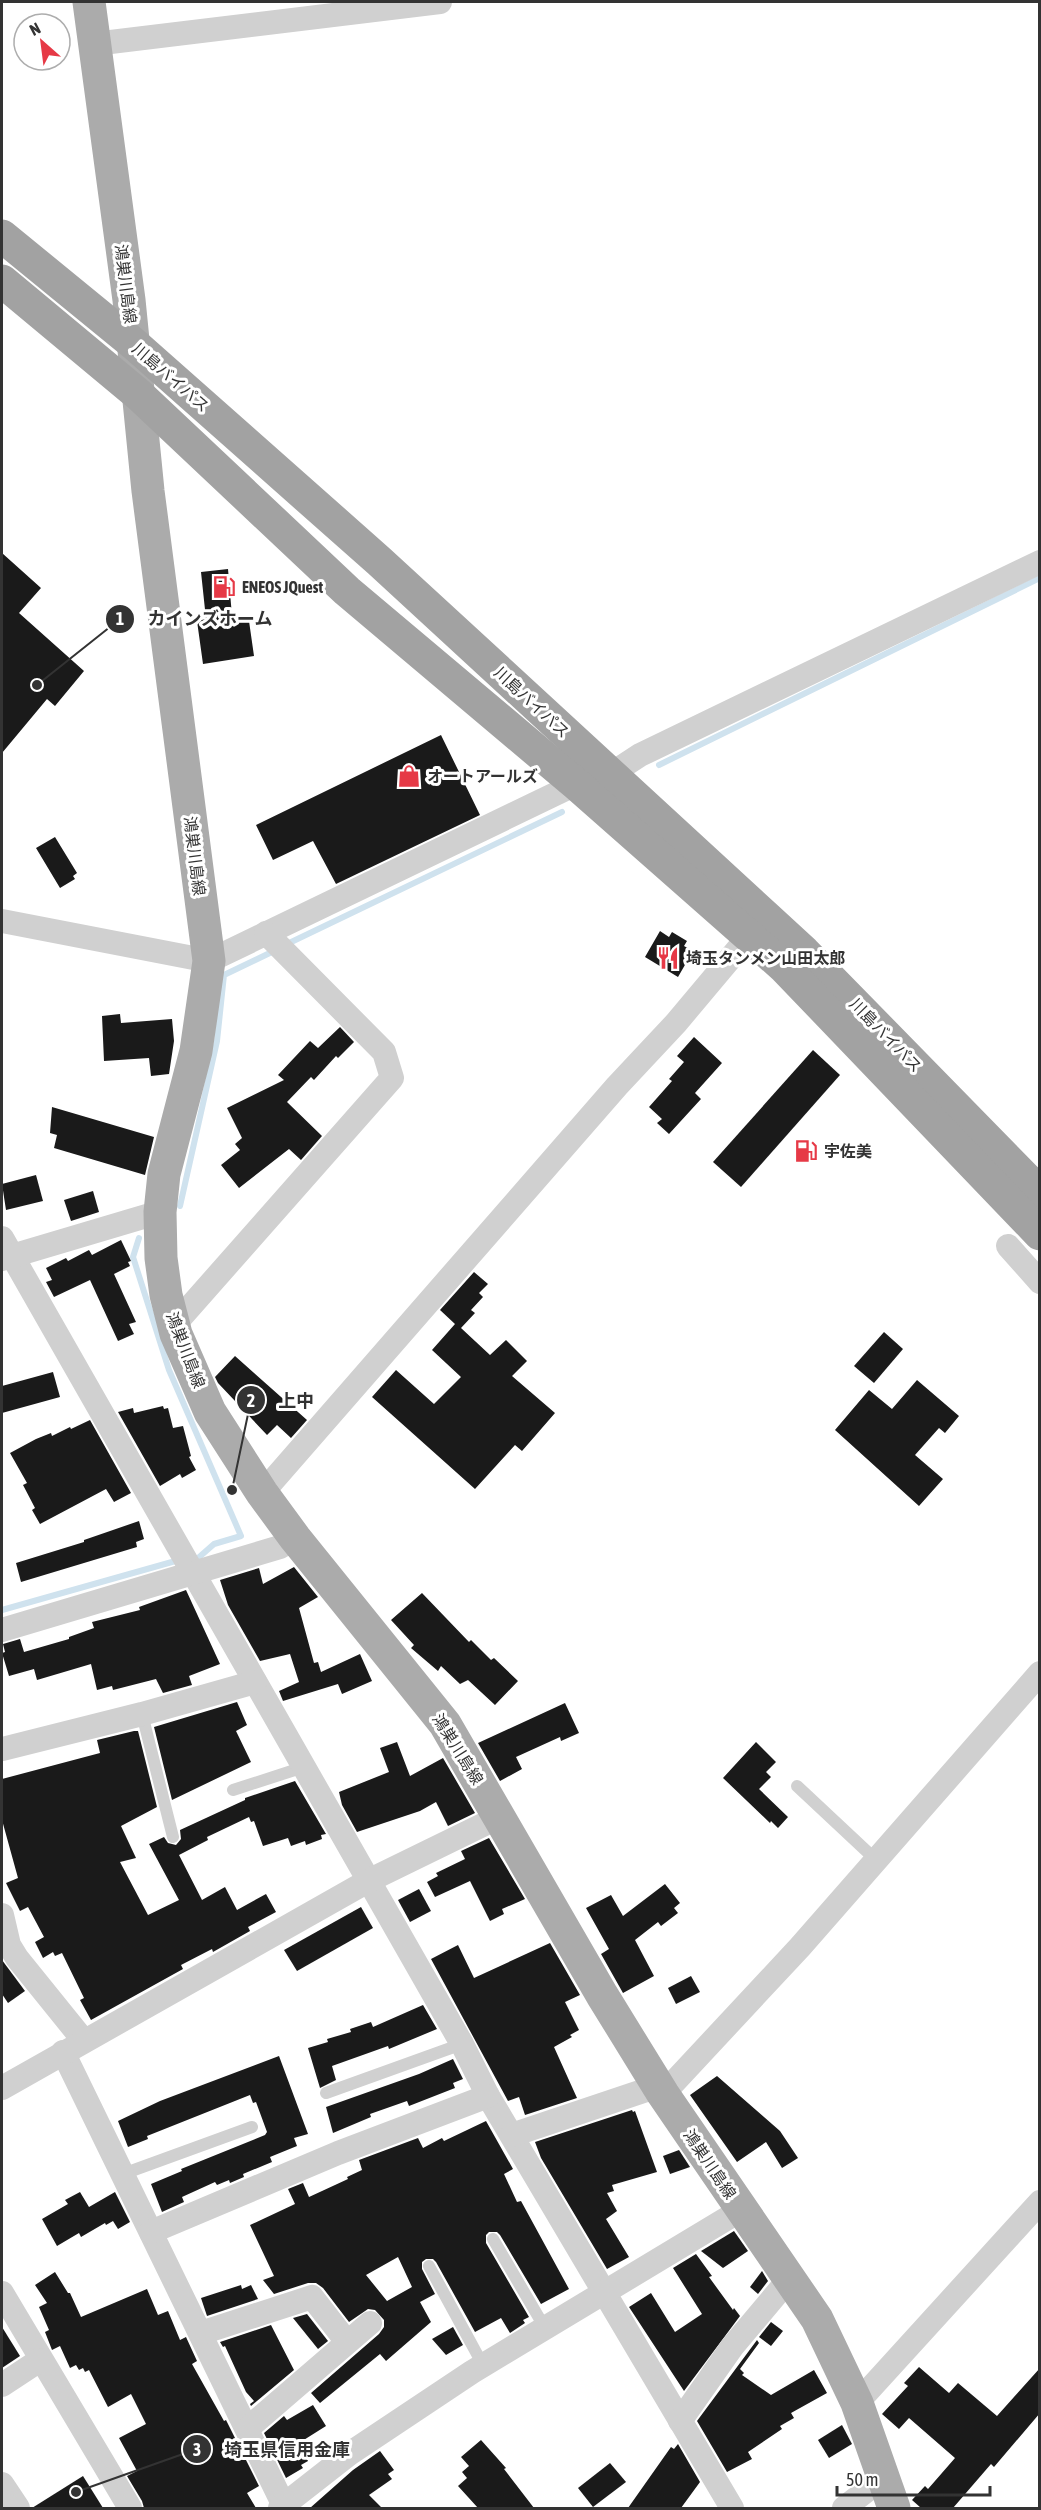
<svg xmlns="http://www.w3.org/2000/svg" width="1041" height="2510" font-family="'Asap Condensed','Noto Sans JP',sans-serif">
  <rect width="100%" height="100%" fill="#fff"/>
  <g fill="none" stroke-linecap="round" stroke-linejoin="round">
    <g stroke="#cfe2ee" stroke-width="6">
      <polyline points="659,765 1040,578"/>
      <polyline points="285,945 562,812"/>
      <polyline points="180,1206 217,1041 224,975 276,950"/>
      <polyline points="139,1238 133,1257 169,1370 241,1536 214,1544 197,1559 192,1560"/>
      <polyline points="2,1610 179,1560"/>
    </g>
  </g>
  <g fill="#1a1a1a" fill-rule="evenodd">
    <polygon points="2,553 41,588 19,613 84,671 55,706 47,699 2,753"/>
    <polygon points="228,569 232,616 248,614 254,656 203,664 197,621 206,619 201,572"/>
    <polygon points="441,735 480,815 336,884 313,841 273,860 256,825"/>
    <polygon points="55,837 77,873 73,876 75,879 60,888 36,848"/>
    <polygon points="660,931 669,937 672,932 687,941 684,946 693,951 678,977 645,957"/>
    <polygon points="120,1014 121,1023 172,1019 174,1041 169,1074 151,1076 149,1058 104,1061 102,1016"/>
    <polygon points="340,1027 354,1042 338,1058 336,1056 314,1080 311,1077 287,1102 322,1136 301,1160 289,1149 239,1188 221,1165 240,1150 235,1144 242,1138 227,1108 284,1080 278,1075 310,1041 318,1048"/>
    <polygon points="694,1037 722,1063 695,1093 701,1099 669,1134 657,1123 662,1119 649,1107 672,1081 669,1079 684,1062 677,1056"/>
    <polygon points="813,1050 840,1075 741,1187 713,1162"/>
    <polygon points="52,1107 154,1137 145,1175 54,1148 57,1135 50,1133"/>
    <polygon points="36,1175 43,1201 6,1210 2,1184"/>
    <polygon points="93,1191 99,1212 71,1221 64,1200"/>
    <polygon points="121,1240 131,1261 128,1262 130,1266 114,1274 136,1322 129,1324 134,1334 118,1341 90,1280 54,1297 46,1282 52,1280 46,1268 66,1258 68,1261 89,1250 92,1255"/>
    <polygon points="474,1272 488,1284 479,1293 483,1297 471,1310 475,1313 461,1328 490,1355 506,1340 527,1361 512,1376 555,1413 522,1451 515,1445 475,1489 372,1397 396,1370 434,1404 461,1377 432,1350 455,1324 440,1310"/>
    <polygon points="884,1332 903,1349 874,1383 854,1366"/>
    <polygon points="235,1356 307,1420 291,1438 277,1425 267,1435 218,1383 215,1377"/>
    <polygon points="53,1372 60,1397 2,1413 2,1386"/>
    <polygon points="917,1380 959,1416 945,1433 939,1428 915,1455 943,1479 919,1506 835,1430 869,1390 892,1409"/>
    <polygon points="163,1406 164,1409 168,1408 173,1428 183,1426 191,1456 189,1457 196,1470 182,1478 180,1474 160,1486 118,1412 133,1408 134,1413"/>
    <polygon points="90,1420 131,1493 114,1502 106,1489 40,1524 32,1510 35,1508 23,1485 27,1483 10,1453 36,1439 51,1433 52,1436 70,1427 71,1429"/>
    <polygon points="139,1521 144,1539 136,1542 137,1547 21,1582 16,1563 84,1542 84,1540"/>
    <polygon points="294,1567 318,1597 299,1608 314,1663 318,1662 321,1672 360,1654 372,1681 342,1694 338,1684 283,1701 279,1691 299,1682 290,1654 260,1661 228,1605 220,1580 259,1568 263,1584"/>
    <polygon points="186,1590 220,1664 189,1676 192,1685 163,1693 156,1679 113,1690 112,1686 97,1690 91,1664 37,1680 34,1669 9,1676 2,1653 5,1652 3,1644 20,1639 24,1652 69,1639 69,1637 94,1628 92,1622 140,1610 139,1607"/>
    <polygon points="422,1593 469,1642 471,1640 491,1660 494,1658 518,1681 495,1705 468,1680 460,1684 441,1666 438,1671 411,1648 414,1645 391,1620"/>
    <polygon points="237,1702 247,1725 236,1731 251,1762 172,1800 154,1727"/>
    <polygon points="565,1703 579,1733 561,1741 560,1737 516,1757 522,1769 500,1781 478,1743"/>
    <polygon points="134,1731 138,1731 157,1807 121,1826 136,1858 120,1862 148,1915 179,1900 149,1844 164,1837 168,1843 176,1845 181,1839 180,1830 245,1800 245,1798 295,1781 326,1834 321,1835 322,1839 306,1845 305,1841 291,1846 288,1838 263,1846 254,1821 251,1822 249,1817 207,1837 208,1840 179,1855 202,1900 225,1887 237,1910 266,1894 276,1912 248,1927 250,1931 213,1952 212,1949 181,1965 183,1969 91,2020 80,2000 84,1998 62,1953 55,1956 53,1952 43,1958 35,1942 44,1937 28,1907 20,1911 6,1883 18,1878 2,1820 2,1779 100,1753 97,1740"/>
    <polygon points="397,1742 410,1776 443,1758 475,1813 448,1826 436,1802 420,1811 357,1832 342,1805 339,1792 389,1772 380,1748"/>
    <polygon points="756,1742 776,1762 766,1772 771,1777 759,1789 788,1817 778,1828 771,1821 770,1823 723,1778"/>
    <polygon points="489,1838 525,1899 502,1909 504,1914 490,1921 470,1881 435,1897 427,1882 438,1876 436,1873 465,1859 461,1851"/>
    <polygon points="665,1884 680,1903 674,1908 678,1913 661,1926 658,1922 635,1940 654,1976 623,1993 601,1954 609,1949 586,1908 611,1895 623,1916"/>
    <polygon points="419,1889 431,1911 410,1922 398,1900"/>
    <polygon points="361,1907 373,1928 297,1971 284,1950"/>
    <polygon points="550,1943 580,1995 565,2002 579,2030 570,2035 572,2037 554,2047 577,2098 525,2115 519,2097 508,2101 431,1959 458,1945 474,1978"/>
    <polygon points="2,1960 25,1991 8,2003 2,1994"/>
    <polygon points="691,1976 700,1992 676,2004 668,1988"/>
    <polygon points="423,2005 437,2029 389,2049 388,2046 332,2066 336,2080 320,2088 308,2048 328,2042 327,2039 351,2032 350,2029 371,2022 373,2027"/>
    <polygon points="279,2056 308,2134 294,2138 297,2146 270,2157 272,2162 243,2174 244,2177 230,2183 229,2180 217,2185 215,2182 182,2197 184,2202 162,2212 151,2184 182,2171 181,2169 265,2135 267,2132 256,2102 253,2103 250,2095 147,2136 148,2139 128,2147 118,2121 160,2101"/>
    <polygon points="453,2059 463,2079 453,2083 455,2088 409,2106 407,2101 370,2114 371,2117 333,2133 326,2107 419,2074"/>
    <polygon points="717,2076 780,2131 798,2158 782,2168 766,2142 737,2162 690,2095"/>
    <polygon points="632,2110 633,2112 635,2111 657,2172 612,2185 614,2191 607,2193 617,2211 606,2219 629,2257 607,2269 541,2158 535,2142"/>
    <path d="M486 2121 513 2169 504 2174 517 2202 521 2201 569 2289 541 2304 500 2235 497 2232H489L486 2235V2243L529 2317 523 2320 525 2323 510 2333 501 2318 475 2332 436 2262 433 2259H426L422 2262V2269L435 2294 420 2302 431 2322 386 2361 380 2354 320 2403 311 2393 379 2334 384 2327V2320L375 2310 368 2309 349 2322 323 2288 316 2283H308L274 2294 263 2280 274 2276 250 2225 295 2204 288 2189 303 2183 309 2197 348 2179 347 2177 362 2170 359 2160 418 2138 423 2148 442 2138 444 2141ZM398 2257 412 2287 387 2301 366 2275Z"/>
    <polygon points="679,2150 690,2167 670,2174 663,2156"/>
    <polygon points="80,2192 89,2207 115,2192 130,2222 118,2229 113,2221 106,2225 105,2223 81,2237 79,2233 57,2246 42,2219 68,2204 65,2200"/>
    <polygon points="734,2231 748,2251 723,2268 701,2251"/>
    <polygon points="696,2254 712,2276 709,2277 733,2310 734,2308 740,2316 684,2391 629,2307 651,2293 675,2332 702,2314 673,2268"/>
    <polygon points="762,2271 768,2281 758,2294 750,2287"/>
    <polygon points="55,2272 68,2293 70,2293 81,2317 147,2289 158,2315 168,2311 180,2340 186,2337 197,2361 192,2364 224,2421 226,2420 259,2486 247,2493 256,2508 144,2508 142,2501 127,2476 137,2471 119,2438 146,2424 131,2394 108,2407 89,2370 85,2372 83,2368 79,2370 76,2365 70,2368 60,2346 52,2350 45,2332 49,2330 39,2307 47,2303 35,2285"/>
    <polygon points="241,2285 242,2289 251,2285 258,2299 207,2316 201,2298"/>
    <polygon points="307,2314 328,2341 318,2349 293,2318"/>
    <polygon points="771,2322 783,2331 771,2346 759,2337"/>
    <polygon points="271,2325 294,2370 251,2406 250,2404 254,2401 246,2392 225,2346 223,2347 220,2342"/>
    <polygon points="2,2327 20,2356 2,2368"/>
    <polygon points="453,2327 463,2345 446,2355 432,2339"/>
    <polygon points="757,2340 759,2343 740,2369 744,2373 742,2375 771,2395 814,2370 827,2393 791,2413 794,2418 780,2426 782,2429 748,2452 752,2459 727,2472 697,2421"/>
    <polygon points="919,2367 949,2393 958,2383 997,2416 1040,2368 1040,2413 994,2467 991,2464 953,2508 921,2508 912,2500 925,2486 928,2489 955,2458 909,2418 899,2429 882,2414 908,2386 904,2383"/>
    <polygon points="313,2405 326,2426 299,2443 308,2461 301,2465 303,2468 286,2478 264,2433 284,2416 287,2420"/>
    <polygon points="842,2425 852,2444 829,2458 818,2440"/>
    <polygon points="481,2440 506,2468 504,2469 534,2508 478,2508 458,2486 467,2478 462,2472 469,2466 461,2457"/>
    <polygon points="678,2444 700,2482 681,2508 628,2508 671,2447 674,2449"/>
    <polygon points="380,2451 394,2470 388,2474 392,2479 369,2495 382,2508 310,2508 353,2470"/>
    <polygon points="610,2463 626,2482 593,2507 578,2488"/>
    <polygon points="83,2476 103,2508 32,2508"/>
  </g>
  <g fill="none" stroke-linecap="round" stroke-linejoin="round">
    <g stroke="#d0d0d0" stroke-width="12">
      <polyline points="142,1714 173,1837"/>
      <polyline points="797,1786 875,1859"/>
      <polyline points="233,1790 304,1767"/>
      <polyline points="326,2093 462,2044"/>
      <polyline points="123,2174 252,2127"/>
      <polyline points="493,2239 545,2328"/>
      <polyline points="429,2266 483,2365"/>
    </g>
    <g stroke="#d0d0d0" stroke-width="24">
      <polyline points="94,44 440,2"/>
      <polyline points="611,774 640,755 1040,562"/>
      <polyline points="2,921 209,961 576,784"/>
      <polyline points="2,1238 462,2044 488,2096 732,2508"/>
      <polyline points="1008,1246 1040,1282"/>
      <polyline points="2,1259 160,1212"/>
      <polyline points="174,1325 392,1078 384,1052 266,933"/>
      <polyline points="262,1493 617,1086 676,1023 749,936"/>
      <polyline points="2,1630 280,1547 295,1538"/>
      <polyline points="2,1749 142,1714 255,1682"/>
      <polyline points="2,1915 9,1945 17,1958 84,2041"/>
      <polyline points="63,2052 284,2506"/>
      <polyline points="2,2088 368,1881 499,1817"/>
      <polyline points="663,2094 800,1947 1040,1673"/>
      <polyline points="512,2135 658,2086"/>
      <polyline points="151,2232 338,2153 488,2096"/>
      <polyline points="2,2293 130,2508"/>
      <polyline points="201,2333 312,2297 347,2342"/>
      <polyline points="2,2385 40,2360"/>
      <polyline points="857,2403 1040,2202"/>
      <polyline points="680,2421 732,2347 789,2279"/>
      <polyline points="247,2429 370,2323"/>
      <polyline points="2,2484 18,2508"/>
      <polyline points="280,2508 349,2454 472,2372 741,2210"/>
      <polyline points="844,2508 884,2477"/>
    </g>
    <polyline stroke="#ababab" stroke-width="33" points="89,2 129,300 148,491 209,961 196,1051 164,1174 160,1212 161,1258 166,1295 176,1334 210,1412 262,1493 295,1538 445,1724 602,1995 663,2094 817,2319 857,2403 894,2508"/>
    <g stroke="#a2a2a2" stroke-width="33">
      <polyline points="2,236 134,344 379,561 767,918 804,952 1040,1193"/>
      <polyline points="2,281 139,395 347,591 576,784 784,967 1040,1234"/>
    </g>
  </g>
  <defs>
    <g id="fuel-bare" transform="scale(1.8)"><path d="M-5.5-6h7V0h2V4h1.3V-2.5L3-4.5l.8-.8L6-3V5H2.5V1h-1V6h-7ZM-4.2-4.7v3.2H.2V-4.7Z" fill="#e63946" stroke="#fff" stroke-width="2.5" paint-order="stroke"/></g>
    <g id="shop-bare" transform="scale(1.8)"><path d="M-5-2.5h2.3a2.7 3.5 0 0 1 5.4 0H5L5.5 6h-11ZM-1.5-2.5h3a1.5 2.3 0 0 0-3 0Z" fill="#e63946" stroke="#fff" stroke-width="2.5" paint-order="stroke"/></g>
    <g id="restaurant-bare" transform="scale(1.8)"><path d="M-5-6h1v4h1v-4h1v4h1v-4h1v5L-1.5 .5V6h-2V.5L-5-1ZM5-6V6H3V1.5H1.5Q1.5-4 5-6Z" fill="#e63946" stroke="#fff" stroke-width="2.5" paint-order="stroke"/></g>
  </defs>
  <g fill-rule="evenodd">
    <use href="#fuel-bare" x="224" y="587"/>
    <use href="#shop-bare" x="409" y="776"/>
    <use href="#restaurant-bare" x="668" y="958"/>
    <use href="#fuel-bare" x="806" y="1151"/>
  </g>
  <g text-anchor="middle" stroke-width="6" stroke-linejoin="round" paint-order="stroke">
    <g font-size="16" fill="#333" stroke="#fff">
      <text transform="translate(126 284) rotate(83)" y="6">鴻巣川島線</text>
      <text transform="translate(171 377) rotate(41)" y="6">川島バイパス</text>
      <text transform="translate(532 702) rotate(43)" y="6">川島バイパス</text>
      <text transform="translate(195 856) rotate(83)" y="6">鴻巣川島線</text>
      <text transform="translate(886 1035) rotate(46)" y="6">川島バイパス</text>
      <text transform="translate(186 1350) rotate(69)" y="6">鴻巣川島線</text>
      <text transform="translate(458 1749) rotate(58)" y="6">鴻巣川島線</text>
      <text transform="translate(710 2164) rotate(56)" y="6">鴻巣川島線</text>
    </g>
    <g font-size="16" font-weight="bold" fill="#333" stroke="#fff" text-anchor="start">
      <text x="242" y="593">ENEOS JQuest</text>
      <text x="427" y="782">オートアールズ</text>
      <text x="686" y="964">埼玉タンメン山田太郎</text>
      <text x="824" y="1157">宇佐美</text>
    </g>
  </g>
  <path fill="none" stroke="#333" stroke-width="2" d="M37 685L120 619M232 1490L251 1400M76 2492L197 2449"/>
  <g fill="#333" stroke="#fff" stroke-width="2">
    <circle cx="37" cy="685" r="6"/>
    <circle cx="232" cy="1490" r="6"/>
    <circle cx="76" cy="2492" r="6"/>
    <circle cx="120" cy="619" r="15"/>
    <circle cx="251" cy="1400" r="15"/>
    <circle cx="197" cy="2449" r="15"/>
  </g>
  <g font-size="18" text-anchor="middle" font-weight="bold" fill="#fff">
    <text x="120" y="625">1</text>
    <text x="251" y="1407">2</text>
    <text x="197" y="2456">3</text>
  </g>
  <g font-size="18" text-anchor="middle" font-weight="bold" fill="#333" stroke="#fff" stroke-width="6" stroke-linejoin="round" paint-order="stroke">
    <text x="210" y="625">カインズホーム</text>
    <text x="296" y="1407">上中</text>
    <text x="287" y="2456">埼玉県信用金庫</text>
  </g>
  <rect width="1041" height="2510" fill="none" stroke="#333333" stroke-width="6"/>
  <g transform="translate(42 42) rotate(332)"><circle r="28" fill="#ffffff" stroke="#adadad" stroke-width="1.5"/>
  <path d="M0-4.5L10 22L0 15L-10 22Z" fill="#e63946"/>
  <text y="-9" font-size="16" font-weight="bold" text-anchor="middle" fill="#333333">N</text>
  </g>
  <path d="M837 2486v9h153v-9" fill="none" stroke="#333333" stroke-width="3"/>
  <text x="846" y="2486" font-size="18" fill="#333333" stroke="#ffffff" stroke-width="4.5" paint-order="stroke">50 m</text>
</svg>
